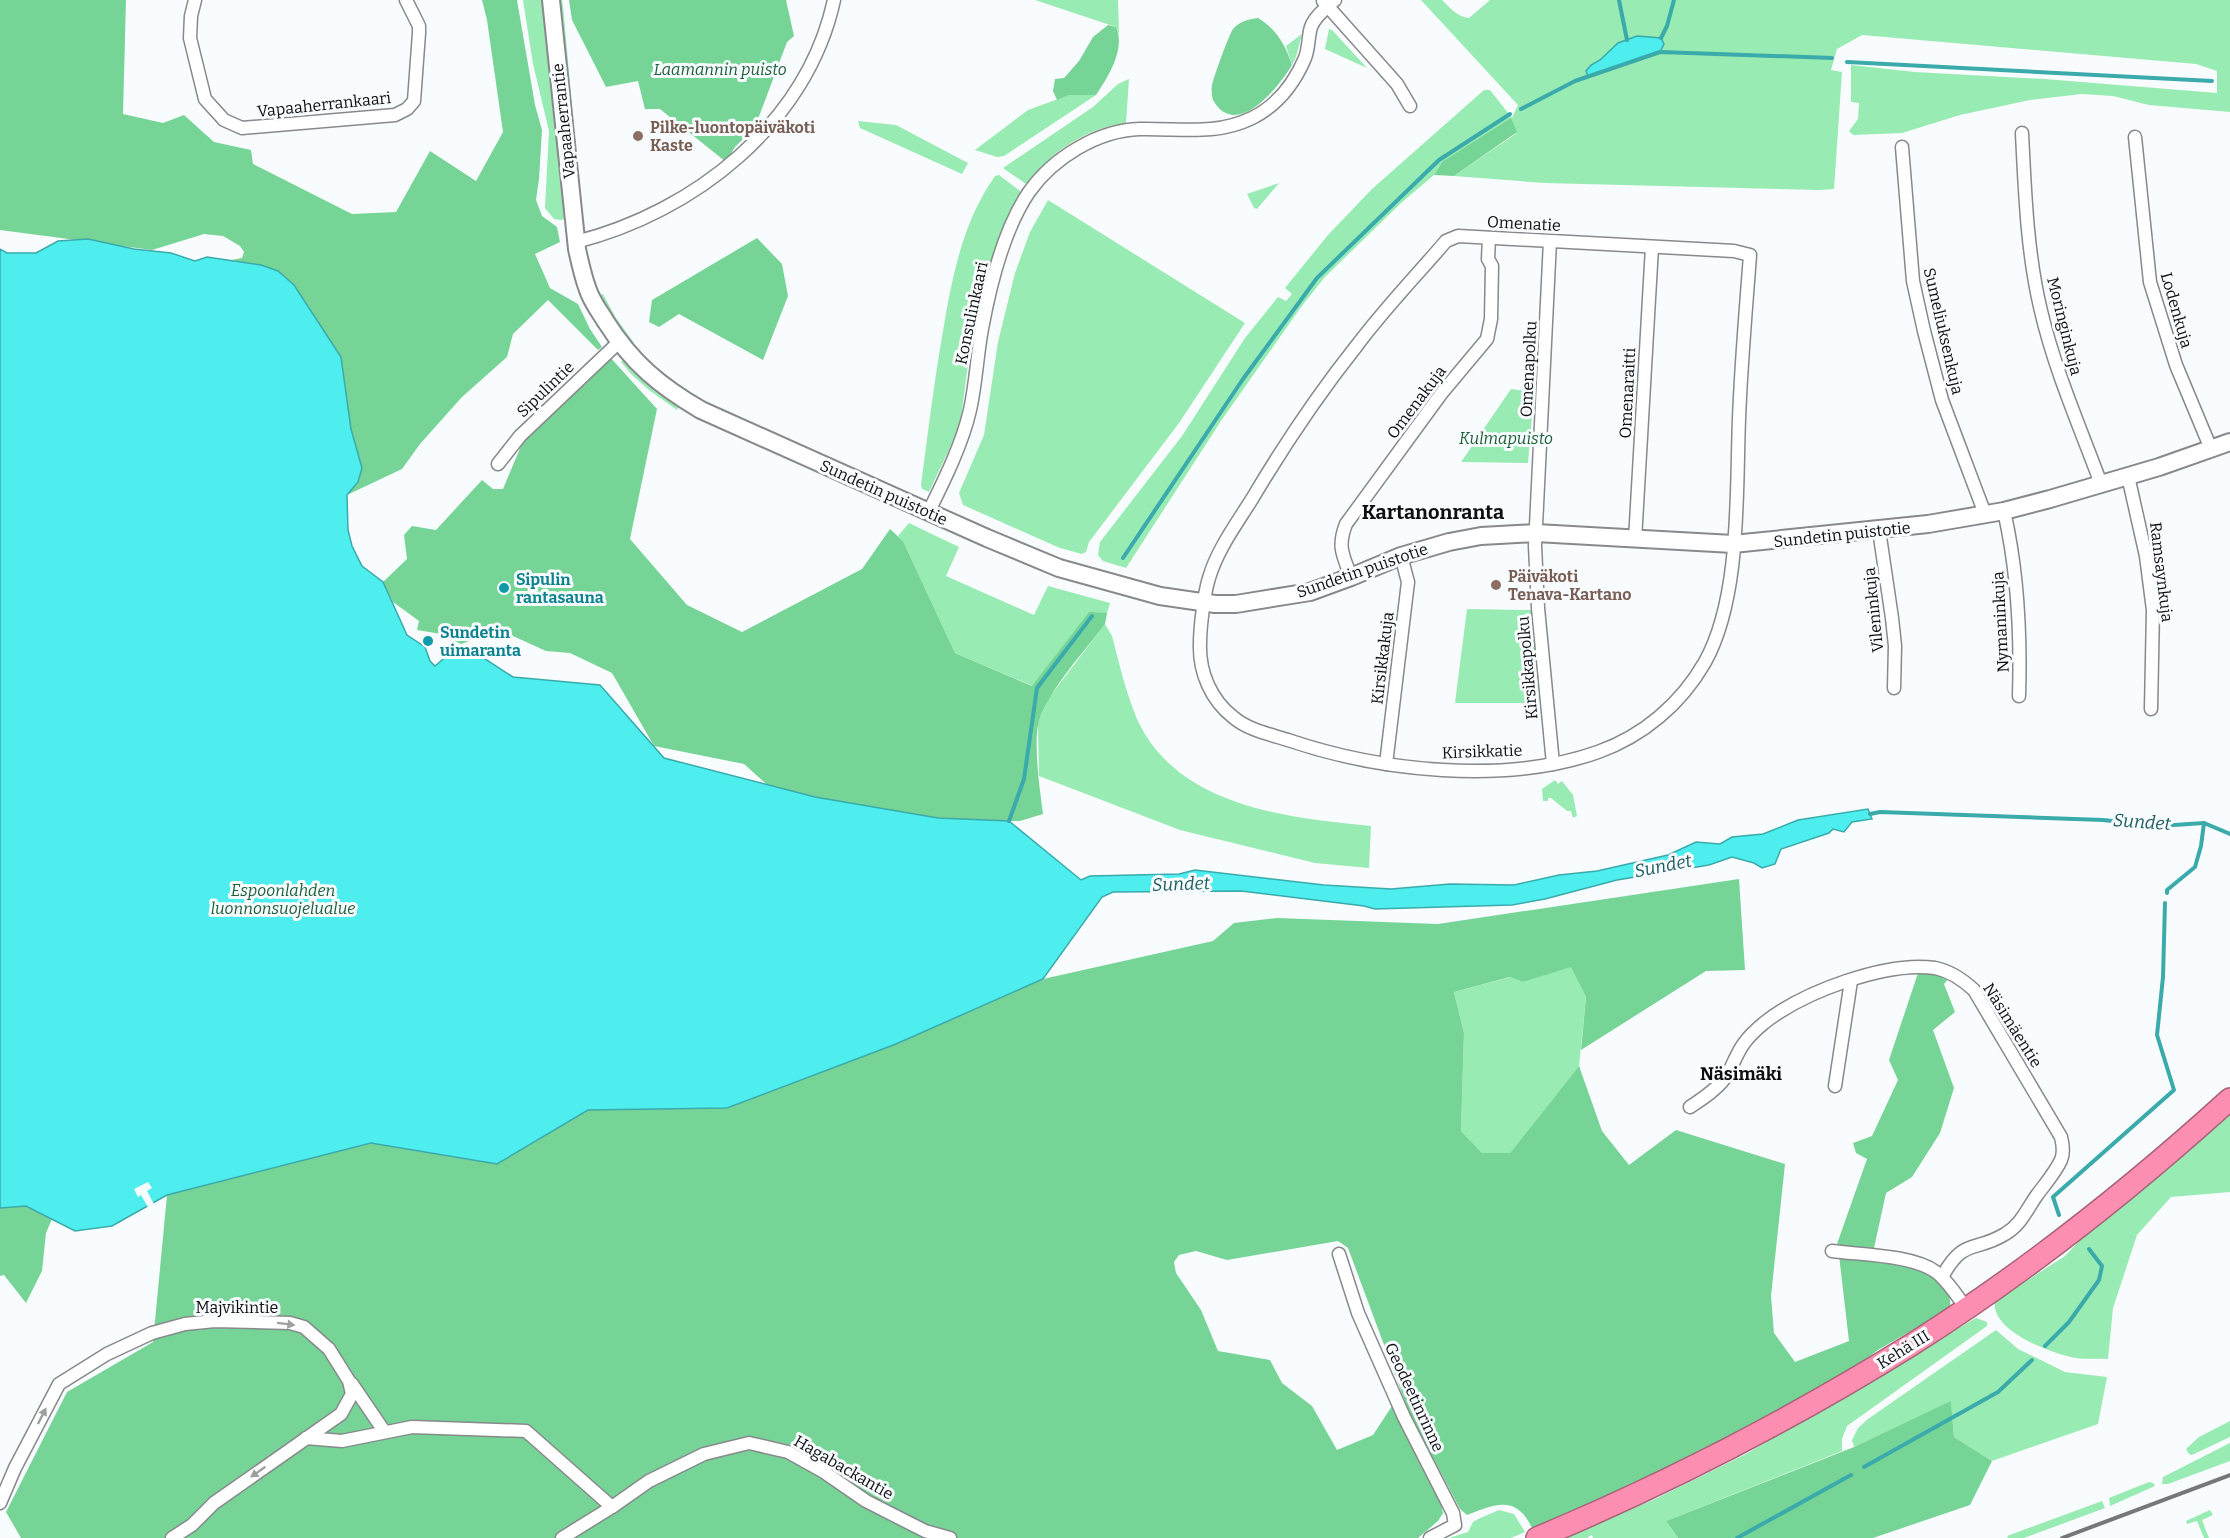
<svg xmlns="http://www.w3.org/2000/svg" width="2230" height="1538" font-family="Bitter,serif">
  <rect width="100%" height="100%" fill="#f9fcfe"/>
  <g fill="#98ebb2">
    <polygon points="523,0 547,0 567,218 561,220 554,219 545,208 549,131 533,64"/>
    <polygon points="557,0 562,0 563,6 582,215 579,217"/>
    <polygon points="1035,0 1118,0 1119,34 1116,27"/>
    <path d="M1421 0H1442C1450 8 1458 17 1469 18L1490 0H2230V112L2149 105 2113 96 2082 94 2030 100 1960 115 1902 133 1853 135 1849 131 1858 119 1859 103 1851 102V65L1915 72 2045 79 2217 93V71L2196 64 1862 35 1837 49 1831 70 1842 72 1834 189 1820 190 1544 183 1454 176 1517 133 1442 162 1434 175 1401 203 1324 278 1301 307 1221 421 1126 568 1103 561 1098 555 1100 542 1182 436 1245 338 1278 297 1286 301 1292 294 1285 288 1328 235 1372 189 1484 90H1490L1512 118 1518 105Z"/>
    <polygon points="1329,29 1332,30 1367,68 1325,49"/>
    <polygon points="1302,34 1296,57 1292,65 1286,46"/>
    <path d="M1129 79 1126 123C1083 129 1053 151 1026 184L1003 168 1093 107 1118 84Z"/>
    <polygon points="1069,95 1096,95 1004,156 997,157 975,150 1028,110"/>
    <polygon points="858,121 896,125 968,163 962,174 860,128"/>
    <path d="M999 175 1020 191V195L1007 221 987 271 973 326 961 418 955 437 929 492 922 489 921 485C928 433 934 382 943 331 952 277 963 221 995 176Z"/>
    <polygon points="1279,183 1257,209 1254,208 1247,194"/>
    <polygon points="1048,200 1245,323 1179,423 1089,542 1086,552 1082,554 1060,548 963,505 959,493 984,435 998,342 1015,273 1030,232"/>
    <polygon points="603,294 616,318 634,343 630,346 599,295"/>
    <polygon points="624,357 679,406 677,410 649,390 632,375 621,362"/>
    <polygon points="1511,389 1534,392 1528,463 1461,462"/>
    <polygon points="909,523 959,547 946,576 1034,615 1048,586 1110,603 1107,613 1089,613 1033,686 955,653 903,541 898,536"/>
    <polygon points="1467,609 1532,610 1539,703 1455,703"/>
    <path d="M1105 624 1112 636C1119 663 1126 693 1137 719 1177 807 1288 818 1371 826L1369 868 1315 863 1180 830 1039 776 1038 723 1048 699Z"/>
    <polygon points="1555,780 1558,784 1562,781 1573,795 1577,816 1573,818 1571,811 1567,811 1551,798 1548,798 1548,801 1543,801 1542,789"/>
    <polygon points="1571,966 1586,997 1579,1066 1510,1153 1482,1153 1461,1131 1464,1033 1454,992 1511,977 1523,982"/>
    <path d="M2230 1111V1192L2171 1197 2137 1235 2113 1308 2108 1359C2096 1358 2083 1360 2071 1357 2048 1352 1990 1330 1995 1301L2065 1256 2086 1234Z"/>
    <polygon points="1976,1318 1987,1322 1987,1326 1847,1426 1842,1439 1842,1451 1666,1521 1678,1538 1593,1538 1592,1535 1587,1538 1564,1538 1653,1500 1746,1454"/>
    <polygon points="1996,1330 2018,1349 2065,1372 2107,1377 2098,1424 1992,1461 1954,1437 1951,1402 1854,1447 1852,1440 1858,1428 1868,1419"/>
    <polygon points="2230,1421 2230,1437 2192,1455 2189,1454 2186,1449 2199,1437"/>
    <polygon points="2230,1443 2230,1461 2168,1484 2162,1484 2163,1477"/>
    <polygon points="2149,1482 2153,1483 2155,1486 2110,1506 2109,1498"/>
    <polygon points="2102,1501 2105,1508 2024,1538 2008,1538 2007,1536"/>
    <polygon points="1499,1510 1514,1514 1525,1532 1511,1538 1449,1538 1468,1532 1473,1522 1478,1519"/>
    <polygon points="2210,1510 2213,1515 2202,1520 2209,1538 2204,1538 2197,1521 2187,1524 2186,1521"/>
  </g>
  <g fill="#76d596">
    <polygon points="0,0 126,0 123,114 163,123 184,115 214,142 251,150 253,164 352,214 396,212 430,151 476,181 503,132 487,20 482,0 517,0 535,105 542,130 539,179 536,200 542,216 557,227 560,242 535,254 550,288 578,304 590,329 602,347 598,350 548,300 513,334 507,357 462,397 420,444 402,469 347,495 358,482 362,468 351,429 341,357 261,265 231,260 242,258 244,252 240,246 223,236 204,234 152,250 0,230"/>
    <polygon points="569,0 786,0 794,36 787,42 755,127 735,147 726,162 660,109 645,109 638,81 606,87 572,20"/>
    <path d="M1258 18C1276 29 1285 44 1292 65 1279 87 1236 141 1213 100 1212 96 1211 89 1212 86 1213 78 1229 35 1233 29 1239 22 1248 19 1258 18Z"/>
    <path d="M1108 25 1116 27C1126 49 1108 77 1096 95H1069L1057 100 1053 91 1055 79 1064 78 1079 61 1093 37Z"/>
    <polygon points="1511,118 1517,132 1454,176 1434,175 1442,162"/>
    <polygon points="757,238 782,264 788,296 763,360 679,314 659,327 649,322 652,300"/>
    <path d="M609 356 657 409 630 539 687 605 742 632 862 569 890 529 903 541 955 653 1032 686 1089 612 1107 613 1105 624C1085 651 1049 689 1039 721 1033 742 1040 791 1043 814L1020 821H1009L938 818 774 791 744 764 654 746 612 673 570 653 546 651 500 630 461 644 441 634 417 630 419 621 393 602 383 582 407 559 404 535 412 526 436 530 482 480 493 489H503L524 439Z"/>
    <path d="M1739 879 1745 970 1706 971 1581 1050 1586 997 1571 967 1523 982 1510 977 1454 992 1464 1033 1461 1131 1482 1153H1510L1579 1066 1602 1131 1629 1165 1676 1130 1785 1164 1771 1296 1774 1333 1795 1362 1849 1341 1839 1255C1868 1259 1956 1264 1950 1308L1878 1350 1853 1369 1708 1448 1533 1530C1517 1495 1498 1503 1467 1515L1460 1509 1409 1412 1348 1248 1338 1241 1227 1260 1196 1251 1179 1255 1174 1262 1176 1273 1201 1310 1218 1351 1270 1360 1282 1383 1312 1406 1337 1450 1373 1435 1392 1406 1439 1495 1443 1513 1438 1521 1418 1538H21L6 1512 67 1392 153 1342 167 1195 371 1143 497 1164 588 1110 727 1108 896 1044 1043 979 1213 941 1234 923 1277 918 1438 924Z"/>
    <polygon points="1928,972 1949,978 1944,984 1955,1012 1933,1030 1954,1088 1940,1133 1912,1177 1886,1193 1874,1248 1855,1250 1837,1244 1867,1159 1856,1153 1853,1143 1872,1136 1898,1080 1889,1060 1918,973"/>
    <polygon points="26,1206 52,1219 46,1233 42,1271 26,1303 4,1275 0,1276 0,1208"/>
    <polygon points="1951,1401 1954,1437 1992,1461 1970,1505 1873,1538 1678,1538 1666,1521 1854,1447"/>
  </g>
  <g fill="#4eedee" stroke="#3aaaab" stroke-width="1.5">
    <polygon points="1637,36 1661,38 1664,44 1660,52 1588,77 1586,71 1591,65 1600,60 1618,43"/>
    <polygon points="88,239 134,249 171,253 195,261 207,257 261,265 278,271 294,285 341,357 351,429 362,468 358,482 347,495 348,530 352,546 362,566 383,582 407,635 425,647 430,661 435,666 449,654 470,649 513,677 600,685 664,758 815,797 938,818 1009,821 1081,880 1090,876 1179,874 1195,870 1324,885 1391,889 1450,884 1514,885 1559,875 1597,871 1668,855 1696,842 1720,844 1732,837 1763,834 1798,820 1868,809 1872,819 1852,822 1844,832 1833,829 1829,833 1781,849 1775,864 1762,868 1754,863 1732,857 1709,865 1617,880 1545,899 1512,905 1375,909 1364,906 1241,891 1113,892 1102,897 1043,979 896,1044 727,1108 588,1110 497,1164 371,1143 167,1195 112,1226 75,1231 26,1206 0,1208 0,249 7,253 36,253 58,241"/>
  </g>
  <polygon fill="#f9fcfe" points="148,1182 152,1188 147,1191 155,1206 149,1209 141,1195 138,1197 134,1189"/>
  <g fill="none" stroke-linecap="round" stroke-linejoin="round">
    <g stroke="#3aaaab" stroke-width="4">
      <polyline points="1619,0 1627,40"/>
      <polyline points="1661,38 1667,26 1674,0"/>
      <polyline points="1847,62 2212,81"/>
      <polyline points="1521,109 1575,81 1660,52 1832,58"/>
      <polyline points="1123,558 1243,379 1317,278 1439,160 1510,114"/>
      <polyline points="1870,814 1880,812 2103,820 2159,826 2204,823 2230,834"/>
      <polyline points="1009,821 1024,779 1037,688 1092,616"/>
      <polyline points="2167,893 2167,890 2195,867 2201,846 2204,823"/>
      <polyline points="2059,1215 2053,1197 2174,1090 2157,1035 2163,977 2165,903"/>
      <polyline points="2045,1346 2069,1322 2099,1280 2102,1266 2089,1249"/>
      <polyline points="1864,1467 1998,1392 2032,1360"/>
      <polyline points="1737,1538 1851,1475"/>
    </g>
    <g stroke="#87898c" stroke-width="15">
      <g id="street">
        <polyline points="195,0 191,16 190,38 205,99 224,120 242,128 395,115 407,109 414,101 419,33 419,26 406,0"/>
        <polyline points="1323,1 1397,84 1410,106"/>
        <path d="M2022 133C2025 193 2027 253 2041 311 2055 371 2080 427 2101 484"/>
        <polyline points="2135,137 2150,282 2176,365 2211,449"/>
        <polyline points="1902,147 1913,281 1924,331 1942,400 1985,514"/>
        <path d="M1458 236 1734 251 1750 255C1746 309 1741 364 1739 419 1736 493 1741 597 1705 662 1681 704 1643 736 1598 752 1505 785 1379 771 1288 740 1269 734 1248 730 1233 717 1211 700 1199 672 1200 644 1200 627 1204 594 1209 578 1217 550 1237 523 1252 499 1284 445 1319 393 1358 344 1385 308 1417 275 1446 241Z"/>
        <polyline points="1550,241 1535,546 1538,608 1553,764"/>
        <path d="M576 242C694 212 807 124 834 0"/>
        <polyline points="498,464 520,436 619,342"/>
        <polyline points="2128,476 2146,556 2153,610 2151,709"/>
        <path d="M929 511C944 481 963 442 970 410 976 383 977 356 982 329 990 285 1004 229 1029 192 1053 158 1098 130 1140 129 1180 128 1215 136 1252 118 1278 105 1294 84 1305 58 1309 48 1308 37 1311 27 1315 16 1327 7 1335 0"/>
        <path d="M2004 511C2018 572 2021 633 2019 696"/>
        <polyline points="1879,530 1892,618 1895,646 1894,688"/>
        <polyline points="1635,540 1652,247"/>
        <path d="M1351 577C1343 555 1337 547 1346 524L1441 394 1487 339 1491 319 1492 266 1488 259 1489 238"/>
        <polyline points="1386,764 1408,582 1401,556"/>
        <polyline points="1835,1086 1851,981"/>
        <path d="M1690 1107C1702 1099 1716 1090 1725 1078 1733 1067 1736 1053 1745 1042 1750 1035 1758 1028 1764 1023 1803 992 1886 961 1935 968 1951 971 1963 980 1974 990L2061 1137C2063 1145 2064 1153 2061 1160 2055 1173 2045 1184 2037 1195 2027 1209 2021 1225 2005 1234 1974 1253 1964 1237 1942 1277"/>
        <path d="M1832 1251C1862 1255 1913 1255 1936 1272 1948 1281 1957 1296 1966 1308"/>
        <polyline points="1339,1254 1358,1313 1404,1417 1453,1513 1455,1525 1430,1538"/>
        <polyline points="352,1384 384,1431"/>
        <polyline points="306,1438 342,1441 412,1427 526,1431 612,1507"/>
        <polyline points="0,1503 15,1468 59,1384 107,1354 152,1333 185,1324 215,1321 290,1323 304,1327 329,1349 349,1381 352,1394 341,1414 214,1503 192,1525 172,1538"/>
        <polyline points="562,1538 612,1507 649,1481 704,1454 749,1443 788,1452 824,1472 866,1501 925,1531 950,1538"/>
      </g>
    </g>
    <g stroke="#87898c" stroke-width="20">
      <path id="secondary" d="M551 0 577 249C580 263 583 277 588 290 592 302 600 312 606 322 632 363 660 386 701 410L987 538 1059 568 1160 596 1215 604H1236L1310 592 1351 577 1401 556 1449 542 1481 536 1536 533 1733 544 1928 524 2004 511 2050 499 2159 467 2230 442"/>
    </g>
    <g stroke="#a86278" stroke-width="24">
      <path id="highway" d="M1537 1538C1666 1484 1792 1419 1911 1345 2025 1273 2131 1189 2230 1099"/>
    </g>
    <use href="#street" stroke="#fff" stroke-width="12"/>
    <use href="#secondary" stroke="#fff" stroke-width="16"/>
    <use href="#highway" stroke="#fc8fb1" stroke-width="21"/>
    <polyline stroke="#757779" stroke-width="4" points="2062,1538 2230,1475"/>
  </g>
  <defs><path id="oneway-solid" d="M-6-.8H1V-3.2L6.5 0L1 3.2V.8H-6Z" transform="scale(1.5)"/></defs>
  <g fill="#9e9f9f">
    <use href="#oneway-solid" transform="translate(286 1324) rotate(7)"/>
    <use href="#oneway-solid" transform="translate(42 1416) rotate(-63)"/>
    <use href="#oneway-solid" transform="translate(258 1472) rotate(145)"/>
  </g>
  <g fill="#8d6e63" stroke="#f9fcfe" stroke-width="2">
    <circle cx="638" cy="136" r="6"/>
    <circle cx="1496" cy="585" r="6"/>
  </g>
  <g fill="#0f9aa8" stroke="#f9fcfe" stroke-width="2">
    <circle cx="504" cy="588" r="6"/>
    <circle cx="428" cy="641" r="6"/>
  </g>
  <g text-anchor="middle" stroke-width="6" stroke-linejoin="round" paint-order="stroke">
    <g font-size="16" font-style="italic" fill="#1b5f37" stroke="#f9fcfe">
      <text x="720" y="75">Laamannin puisto</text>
      <text x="1506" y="444">Kulmapuisto</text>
      <text x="283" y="896">Espoonlahden<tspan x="283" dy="18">luonnonsuojelualue</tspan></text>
    </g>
    <g font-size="16" fill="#0d0e0f" stroke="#f9fcfe">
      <text transform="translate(324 104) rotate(-6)" y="6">Vapaaherrankaari</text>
      <text transform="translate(563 121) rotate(-96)" y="6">Vapaaherrantie</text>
      <text transform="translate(1524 223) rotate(3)" y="6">Omenatie</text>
      <text transform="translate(2177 310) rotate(74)" y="6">Lodenkuja</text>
      <text transform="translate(971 313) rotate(-78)" y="6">Konsulinkaari</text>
      <text transform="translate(2065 326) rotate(76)" y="6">Moringinkuja</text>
      <text transform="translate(1944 331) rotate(77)" y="6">Sumeliuksenkuja</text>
      <text transform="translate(1528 369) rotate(-87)" y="6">Omenapolku</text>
      <text transform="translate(545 389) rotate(-44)" y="6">Sipulintie</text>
      <text transform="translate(1627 393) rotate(-87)" y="6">Omenaraitti</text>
      <text transform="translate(1416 402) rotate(-53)" y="6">Omenakuja</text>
      <text transform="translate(884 492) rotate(24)" y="6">Sundetin puistotie</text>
      <text transform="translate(1842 534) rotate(-6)" y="6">Sundetin puistotie</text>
      <text transform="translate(1362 570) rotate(-19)" y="6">Sundetin puistotie</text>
      <text transform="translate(2162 572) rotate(83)" y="6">Ramsaynkuja</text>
      <text transform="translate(1873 610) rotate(-96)" y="6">Vileninkuja</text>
      <text transform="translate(2000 622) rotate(-93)" y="6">Nymaninkuja</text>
      <text transform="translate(1382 658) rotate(-83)" y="6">Kirsikkakuja</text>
      <text transform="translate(1527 668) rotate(-95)" y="6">Kirsikkapolku</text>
      <text transform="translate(1482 751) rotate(-2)" y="6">Kirsikkatie</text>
      <text transform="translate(2013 1025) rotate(58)" y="6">Näsimäentie</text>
      <text x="237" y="1313">Majvikintie</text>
      <text transform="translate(1903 1349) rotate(-32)" y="6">Kehä III</text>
      <text transform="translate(1415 1397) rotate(65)" y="6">Geodeetinrinne</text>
      <text transform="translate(844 1467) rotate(30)" y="6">Hagabackantie</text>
    </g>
    <g font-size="16" font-weight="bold" fill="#785e54" stroke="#f9fcfe" text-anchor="start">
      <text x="650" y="133">Pilke-luontopäiväkoti<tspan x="650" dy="18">Kaste</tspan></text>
      <text x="1508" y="582">Päiväkoti<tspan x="1508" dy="18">Tenava-Kartano</tspan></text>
    </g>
    <g font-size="16" font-weight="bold" fill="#0d838f" stroke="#f9fcfe" text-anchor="start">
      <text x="516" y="585">Sipulin<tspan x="516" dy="18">rantasauna</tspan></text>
      <text x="440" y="638">Sundetin<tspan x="440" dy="18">uimaranta</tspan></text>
    </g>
    <g font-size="18" font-style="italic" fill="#1c5c5d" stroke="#f9fcfe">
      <text transform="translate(2142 822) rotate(4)" y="6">Sundet</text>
      <text transform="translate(1663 866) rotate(-11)" y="6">Sundet</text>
      <text transform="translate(1181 884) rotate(-2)" y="6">Sundet</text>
    </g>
    <g font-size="18" font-weight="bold" fill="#0d0e0f" stroke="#f9fcfe">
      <text x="1741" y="1080">Näsimäki</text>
    </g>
    <g font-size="20" font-weight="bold" fill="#0d0e0f" stroke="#f9fcfe">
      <text x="1433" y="519">Kartanonranta</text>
    </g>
  </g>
</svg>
